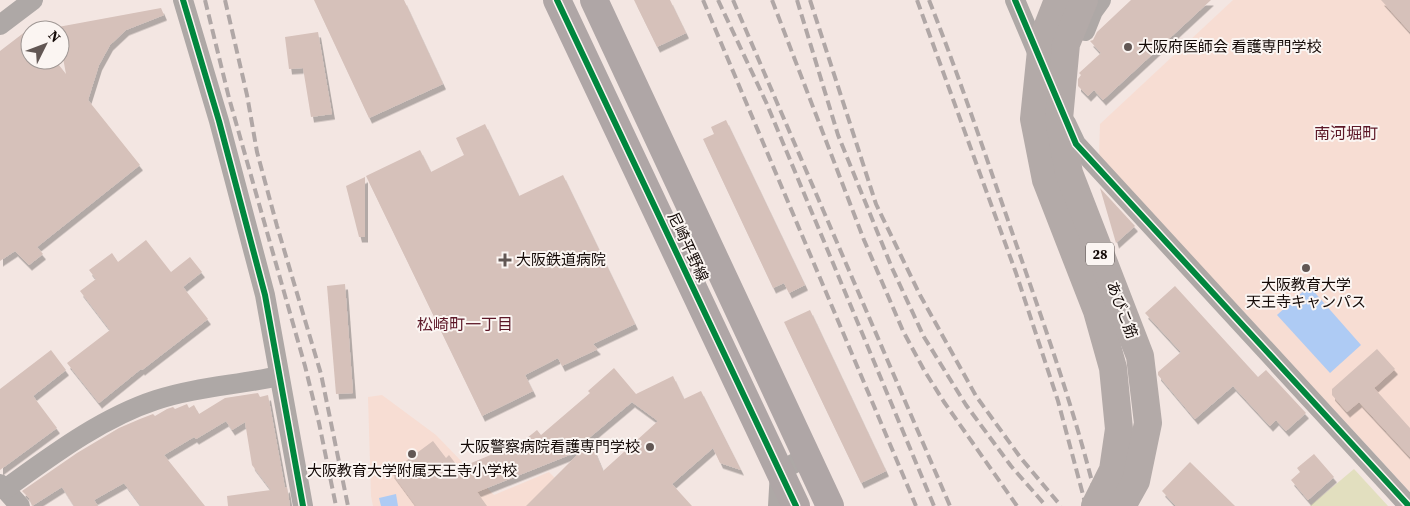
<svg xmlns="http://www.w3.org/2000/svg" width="1410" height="506" font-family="'Source Serif 4','Noto Sans JP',serif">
  <defs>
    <filter id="shadow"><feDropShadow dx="3" dy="5.5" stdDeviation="0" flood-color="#0004"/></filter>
  </defs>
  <rect width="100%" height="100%" fill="#f3e6e2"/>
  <g fill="#f7ddd3">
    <polygon points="1233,0 1410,0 1410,492 1099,155 1100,124"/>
    <polygon points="382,395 436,435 494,495 549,472 583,506 373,506 371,496 368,397"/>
  </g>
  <polygon fill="#e2dfbf" points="1354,469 1388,506 1310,506"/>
  <g fill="#aecbf4">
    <polygon points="1309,286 1361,345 1330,373 1277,315"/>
    <polygon points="396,494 398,506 381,506 379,498"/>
  </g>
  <g fill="#d6c1ba" fill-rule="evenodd" filter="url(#shadow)">
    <polygon points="314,0 404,0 443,84 369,118"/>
    <polygon points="634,0 670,0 686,33 657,47"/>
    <polygon points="1131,0 1211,0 1103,100 1094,90 1088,96 1078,86 1078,79 1081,75 1079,73 1101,53 1090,41 1093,40 1097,32"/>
    <polygon points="1381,0 1410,0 1410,32"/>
    <polygon points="161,8 164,15 126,30 110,45 99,65 88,100 140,165 37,247 43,254 29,265 15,251 0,261 0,51 30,28 31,30 30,30 30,60 55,60 66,74 60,42 60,30 58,30 58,27"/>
    <polygon points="318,32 332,114 311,117 303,68 289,69 285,37"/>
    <polygon points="726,120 805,285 789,293 784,283 773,288 703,139 714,134 711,127"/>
    <polygon points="485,124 519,196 563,175 635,324 593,344 598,349 562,366 558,358 525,375 533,391 482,416 366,176 420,150 431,172 464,155 456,138"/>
    <polygon points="365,177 365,237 359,237 346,186"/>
    <polygon points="1100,188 1135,226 1116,243"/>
    <polygon points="146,240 171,272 190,257 202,272 183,287 208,319 142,370 141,369 99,403 67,363 110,330 80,291 96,279 89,270 112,253 118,262"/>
    <polygon points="345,284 353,393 336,394 327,286"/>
    <polygon points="1175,286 1258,377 1266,370 1306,413 1286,431 1276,420 1270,426 1233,386 1195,419 1158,375 1158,372 1181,352 1145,313"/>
    <polygon points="810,310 886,471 861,483 784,322"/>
    <polygon points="1377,349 1395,369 1374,388 1410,428 1410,457 1359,402 1347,412 1332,395 1332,389"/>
    <polygon points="51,350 66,370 33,396 57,428 0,470 0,389"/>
    <path d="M614 368 636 394 673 376 684 399 701 391 741 470 720 463 713 448 672 484 692 506H526L582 450 477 492 487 506H416L391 472 433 441 446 458 449 455 459 468 522 442 537 430 541 435 590 393 588 391ZM632 402 658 421 603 471 589 438Z"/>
    <polygon points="258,393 260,397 268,395 285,488 287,487 290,506 228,506 227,496 271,490 252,465 245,422 232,430 226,421 196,439 194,437 164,455 205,506 141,506 124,483 94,500 98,506 74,506 62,487 32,506 29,498 22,491 77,453 119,428 140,419 153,414 155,416 167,409 173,407 175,409 187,404 189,408 194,405 199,414 225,398"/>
    <polygon points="1314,454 1334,477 1308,500 1291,480 1300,472 1297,468"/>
    <polygon points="1190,462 1235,506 1176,506 1162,491"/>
  </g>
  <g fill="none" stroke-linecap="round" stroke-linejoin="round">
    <g stroke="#aea8a6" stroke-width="20">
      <polyline points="183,0 219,121 265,295 303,506"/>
      <polyline points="1015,0 1040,59"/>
      <polyline points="0,25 33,0"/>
      <polyline points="1085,31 1093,11 1101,0"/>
      <polyline points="1066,123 1076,144 1409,506"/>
      <polyline points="0,484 20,506"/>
      <path d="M5 489C51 456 101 418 156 400 195 387 239 385 279 376"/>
      <polyline points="778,506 780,471 808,456"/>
    </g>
    <g stroke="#afa6a6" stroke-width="28">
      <polyline points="557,0 796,506"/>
      <polyline points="594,0 830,506"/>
    </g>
    <g stroke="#b0a7a6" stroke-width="4" stroke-dasharray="10 5" stroke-linecap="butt">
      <polyline points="205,0 229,98 305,366 319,423 336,506"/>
      <polyline points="225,0 247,95 257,152 277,226 321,374 348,506"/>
      <polyline points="703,0 916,506"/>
      <polyline points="718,0 766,102 934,506"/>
      <polyline points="733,0 950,506"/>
      <polyline points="772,0 864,240 903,331 924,370 944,402 1017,506"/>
      <polyline points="797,0 838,135 892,268 924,337 966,405 1011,466 1046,506"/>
      <polyline points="810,0 876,204 920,295 976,396 1020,457 1061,506"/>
      <polyline points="917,0 1016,273 1058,401 1086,506"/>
      <path d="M929 0C959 76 985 154 1012 232 1043 322 1076 413 1098 506"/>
    </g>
    <g stroke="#b3aaa8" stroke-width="28">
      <polyline points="1058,0 1042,41 1034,119 1046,180 1097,311 1113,368 1119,429 1113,470 1095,506"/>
      <polyline points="1084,0 1066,44 1059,119 1069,173 1140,356 1148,423 1136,481 1122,506"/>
    </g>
    <g stroke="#fbf5f2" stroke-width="9">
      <g id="cycleway">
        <polyline points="183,0 219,121 265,295 303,506"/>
        <polyline points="557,0 796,506"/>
        <polyline points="1015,0 1076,144 1409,506"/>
      </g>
    </g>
    <use href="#cycleway" stroke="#00873e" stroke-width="6"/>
  </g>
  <g fill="#625754" stroke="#fbf5f2" stroke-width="2">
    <circle cx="1128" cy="47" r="5"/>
    <path d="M502.5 252.5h5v5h5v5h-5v5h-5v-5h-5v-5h5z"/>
    <circle cx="1306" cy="268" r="5"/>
    <circle cx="650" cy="447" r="5"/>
    <circle cx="412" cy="454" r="5"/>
  </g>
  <g text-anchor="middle" stroke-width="4" stroke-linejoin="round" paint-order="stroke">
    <rect fill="#fbf5f2" stroke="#59504e" stroke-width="1" x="1086" y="242.5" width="28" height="23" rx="4"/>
    <g font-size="14" font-weight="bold" fill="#140a07">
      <text x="1100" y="259">28</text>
    </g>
    <g font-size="15" fill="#140a07" stroke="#fbf5f2" text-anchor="start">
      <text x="1138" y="52">大阪府医師会 看護専門学校</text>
      <text x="516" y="265">大阪鉄道病院</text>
      <text x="1306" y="290" text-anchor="middle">大阪教育大学<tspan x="1306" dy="17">天王寺キャンパス</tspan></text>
      <text x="640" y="452" text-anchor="end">大阪警察病院看護専門学校</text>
      <text x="412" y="476" text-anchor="middle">大阪教育大学附属天王寺小学校</text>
    </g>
    <g font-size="15" fill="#140a07" stroke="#fbf5f2">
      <text transform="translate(688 247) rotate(65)" y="5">尼崎平野線</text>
      <text transform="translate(1122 310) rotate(69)" y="5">あびこ筋</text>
    </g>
    <g font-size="16" fill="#5c1727" stroke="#fbf5f2">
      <text x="1346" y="139">南河堀町</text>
      <text x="465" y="330">松崎町一丁目</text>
    </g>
  </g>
  <g transform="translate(45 45) rotate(48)"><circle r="24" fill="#fbf5f2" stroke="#9f9794"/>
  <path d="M0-4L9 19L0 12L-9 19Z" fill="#625754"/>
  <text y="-8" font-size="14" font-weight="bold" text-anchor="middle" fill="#140a07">N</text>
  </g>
</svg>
